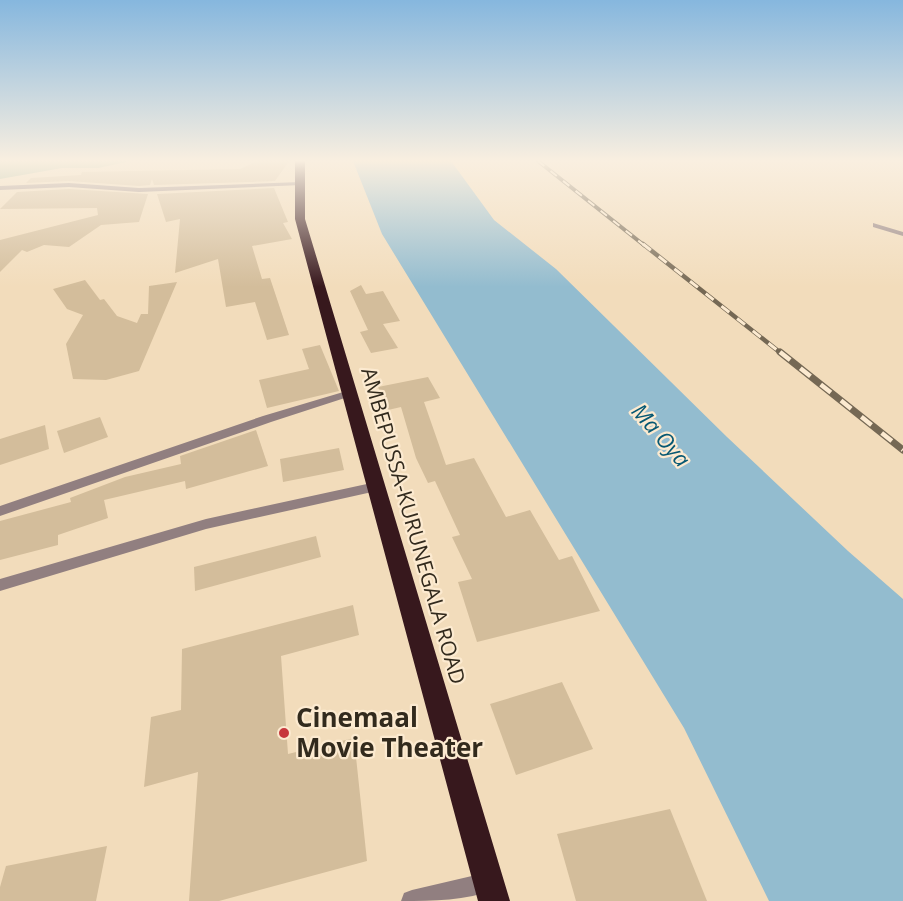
<svg xmlns="http://www.w3.org/2000/svg" width="903" height="901" font-family="'Open Sans',sans-serif">
  <rect width="100%" height="100%" fill="#f2dcbb"/>
  <polygon fill="#98b497" points="0,161 131,161 98,168 62,168 0,179"/>
  <polygon fill="#93bccf" points="353,161 451,161 494,220 556,269 727,437 848,551 903,599 903,901 769,901 684,728 382,234"/>
  <g fill="#d3bd9b">
    <polygon points="257,161 289,161 275,181 154,185 152,179 150,185 139,186 69,181 26,183 31,178 81,175 82,172 240,169"/>
    <polygon points="274,188 288,222 283,223 292,239 252,246 262,279 270,278 289,335 267,340 255,302 226,307 218,259 175,273 180,219 166,222 157,194"/>
    <polygon points="69,189 148,194 139,222 101,225 69,247 44,245 27,252 22,250 0,272 0,240 98,215 97,208 0,209 17,192"/>
    <polygon points="85,280 100,300 104,299 117,316 137,323 141,314 148,314 149,286 177,282 139,371 106,380 73,379 66,344 83,315 67,309 53,289"/>
    <polygon points="361,285 366,294 383,291 400,321 383,324 398,348 371,353 360,332 368,330 350,291"/>
    <polygon points="320,345 339,391 267,408 259,380 309,369 302,349"/>
    <polygon points="428,377 440,398 424,402 446,465 474,458 506,517 530,510 559,560 572,556 600,611 477,642 458,582 472,579 452,537 460,535 435,481 428,483 416,458 401,407 388,410 378,387"/>
    <polygon points="100,417 108,437 64,453 57,431"/>
    <polygon points="45,425 49,449 0,465 0,439"/>
    <polygon points="256,430 268,466 186,489 185,481 104,500 108,518 58,535 58,545 0,560 0,521 71,502 70,498 125,477 181,464 180,456"/>
    <polygon points="339,448 344,470 283,482 280,459"/>
    <polygon points="316,536 321,557 195,591 194,567"/>
    <polygon points="353,605 359,635 281,656 288,754 354,738 367,861 219,901 189,901 198,772 144,787 151,717 181,710 182,649"/>
    <polygon points="562,682 593,749 516,775 490,704"/>
    <polygon points="670,809 707,901 576,901 557,834"/>
    <polygon points="107,846 96,901 0,901 0,887 6,866"/>
  </g>
  <g fill="none" stroke-linecap="round" stroke-linejoin="round">
    <g fill="#917f80" fill-rule="evenodd">
      <polygon points="300,182 302,183 302,185 139,192 69,187 0,190 0,186 69,183 139,188"/>
      <polygon points="873,223 903,232 903,236 873,227"/>
      <polygon points="350,390 354,391 355,393 354,395 271,422 0,516 0,506 263,416"/>
      <polygon points="376,482 381,484 382,487 381,490 206,529 0,591 0,579 206,519"/>
      <path d="M489 872 496 875 499 882 496 889C465 901 434 901 401 901L404 893 412 890Z"/>
    </g>
    <polygon fill="#37181d" fill-rule="evenodd" points="295,161 305,161 305,219 510,901 478,901 295,219"/>
    <g stroke="#756854" stroke-width="4">
      <polyline id="rail-far2" points="538,161 645,246"/>
    </g>
    <g stroke="#756854" stroke-width="4.5">
      <polyline id="rail-far1" points="643,244 782,354"/>
    </g>
    <g stroke="#756854" stroke-width="7">
      <polyline id="rail" points="780,352 903,450"/>
    </g>
    <use href="#rail-far2" stroke="#fcead0" stroke-width="2" stroke-dasharray="8" stroke-linecap="butt"/>
    <use href="#rail-far1" stroke="#fcead0" stroke-width="3" stroke-dasharray="10" stroke-linecap="butt"/>
    <use href="#rail" stroke="#fcead0" stroke-width="4.5" stroke-dasharray="13" stroke-linecap="butt"/>
  </g>
  <linearGradient id="sky" x2="0" y2="1"><stop stop-color="#86b7de"/><stop offset="0.56" stop-color="#f9efe0"/><stop offset="1" stop-color="#f9efe0" stop-opacity="0"/></linearGradient>
  <rect width="903" height="287" fill="url(#sky)"/>
  <circle fill="#c7373c" stroke="#fcead0" stroke-width="2" cx="284" cy="733" r="6"/>
  <g text-anchor="middle" stroke-width="4.5" stroke-linejoin="round" paint-order="stroke">
    <g font-size="21" fill="#322a1d" stroke="#fcead0">
      <text transform="translate(413 526) rotate(74)" y="7">AMBEPUSSA-KURUNEGALA ROAD</text>
    </g>
    <g font-size="22" font-style="italic" fill="#075873" stroke="#fcead0">
      <text transform="translate(661 435) rotate(49)" y="8">Ma Oya</text>
    </g>
    <g font-size="26" font-weight="bold" fill="#322a1d" stroke="#fcead0" text-anchor="start">
      <text x="296" y="727">Cinemaal<tspan x="296" dy="30">Movie Theater</tspan></text>
    </g>
  </g>
</svg>
